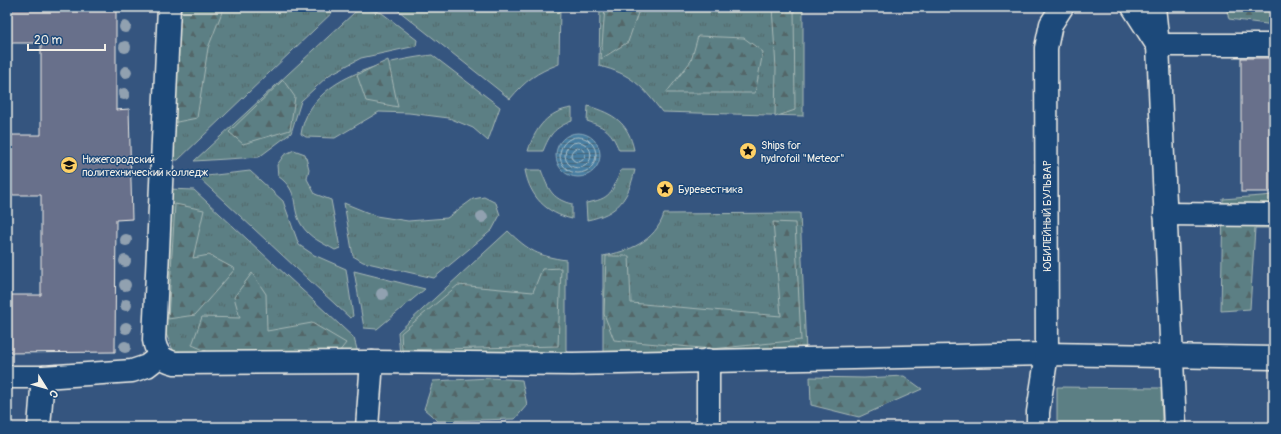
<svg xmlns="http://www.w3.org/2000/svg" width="1281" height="434" font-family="Pangolin,sans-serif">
  <defs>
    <pattern id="grass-tufts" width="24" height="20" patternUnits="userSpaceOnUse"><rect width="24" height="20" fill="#5b7f84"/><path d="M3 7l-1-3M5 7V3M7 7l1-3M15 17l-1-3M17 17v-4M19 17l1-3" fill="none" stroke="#536668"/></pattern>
    <pattern id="forest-firs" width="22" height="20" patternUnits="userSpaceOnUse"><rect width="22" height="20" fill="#5b7f84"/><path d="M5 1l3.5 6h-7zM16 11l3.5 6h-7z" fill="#536668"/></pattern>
    <pattern id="water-rules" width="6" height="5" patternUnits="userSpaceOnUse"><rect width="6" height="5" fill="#467da1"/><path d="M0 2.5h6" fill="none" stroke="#476578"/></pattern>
  </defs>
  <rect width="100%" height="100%" fill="#35557f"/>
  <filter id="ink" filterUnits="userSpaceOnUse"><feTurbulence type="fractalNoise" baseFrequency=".025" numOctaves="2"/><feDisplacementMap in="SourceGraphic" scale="8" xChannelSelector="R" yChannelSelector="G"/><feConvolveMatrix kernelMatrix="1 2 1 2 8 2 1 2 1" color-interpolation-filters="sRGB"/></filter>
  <g filter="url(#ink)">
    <g fill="url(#grass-tufts)" stroke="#a8b8b6">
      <polygon points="173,7 338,7 178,160 168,160"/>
      <path d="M394 7H560L559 64C536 73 526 80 510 99Z"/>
      <path d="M600 7H803V116L662 112C642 86 632 74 599 66Z"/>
      <polygon points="367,9 382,13 417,40 416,46 361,58 329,75 301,101 291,133 259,157 194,161 355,12"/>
      <path d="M432 55 500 107 488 141 473 128 449 118 409 113 379 112 335 138 306 137 301 134C310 77 384 61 432 55Z"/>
      <path d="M588 106C614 114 628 122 634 150H619C611 131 607 128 587 121Z"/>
      <path d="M572 108V121C554 128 550 134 543 151H528C535 128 548 111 572 108Z"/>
      <path d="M294 150 305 154 309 169 307 179 315 194 331 200 340 248 335 250C323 243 309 238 301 224 290 205 301 193 278 176L277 165 284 155Z"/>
      <path d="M525 170H541C548 188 551 199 572 204V219C546 213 530 197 525 170Z"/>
      <path d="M621 170H635C628 199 618 214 587 220L586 203C611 199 612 192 621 170Z"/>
      <polygon points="250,171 283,201 299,245 314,255 346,269 353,316 350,318 198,177"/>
      <polygon points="168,189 194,190 354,338 359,357 186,359 173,350 166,334"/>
      <polygon points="484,197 496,203 500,215 492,230 434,278 363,262 353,256 344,203 376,216 408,221 447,218 473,199"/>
      <path d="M800 213 806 352H603V256C629 251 655 242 664 214Z"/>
      <path d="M508 231C529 251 538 256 566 260V359L400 355 398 332Z"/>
      <polygon points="354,271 425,289 377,329 364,328"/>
    </g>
    <g fill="url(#forest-firs)" stroke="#a8b8b6">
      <polygon points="174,7 224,7 208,48 197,118 172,123"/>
      <polygon points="605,7 633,7 638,13 628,42 601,59"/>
      <polygon points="772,7 794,7 795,110 775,117 776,68"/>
      <polygon points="1226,7 1274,7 1274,25 1229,19"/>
      <polygon points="698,36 744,38 763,52 755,93 666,93 691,61"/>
      <polygon points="388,60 398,107 366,101 357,75"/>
      <polygon points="283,80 295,97 290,130 243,144 229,132"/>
      <polygon points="1274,195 1274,228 1255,228 1250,309 1221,311 1223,199"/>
      <polygon points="175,204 204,210 193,258 209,255 235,269 195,315 168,319"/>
      <polygon points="773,222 795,223 801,340 712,349 614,340 604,314 606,256 629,256 631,303 781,316"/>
      <polygon points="561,268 558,346 402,350 401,333 458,285 533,292 542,269"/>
      <polygon points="252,273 266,294 267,331 312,323 346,343 335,357 237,364 192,345 202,317 240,318 234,297"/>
      <polygon points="904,376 922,389 859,417 811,405 810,377 864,378"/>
      <polygon points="490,378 522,380 527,405 515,419 438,421 424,409 433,381"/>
    </g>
    <polygon fill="#5b7f84" stroke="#a8b8b6" points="1057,387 1161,388 1162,427 1057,427"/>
    <circle fill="url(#water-rules)" stroke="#8cabbd" cx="578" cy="155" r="22"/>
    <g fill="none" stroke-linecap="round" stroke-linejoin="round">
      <g stroke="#aec3cc" stroke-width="1">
        <circle cx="578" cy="155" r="18"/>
        <circle cx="578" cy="155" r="13"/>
        <circle cx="578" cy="155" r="7"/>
      </g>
    </g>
    <g fill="#686f8b" stroke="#f4f1e8">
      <polygon points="7,7 116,7 116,110 129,109 132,219 116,220 115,352 7,353 7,295 41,295 41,195 7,195 7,135 41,135 41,43 7,43"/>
      <rect x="1241" y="58" width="33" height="134"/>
    </g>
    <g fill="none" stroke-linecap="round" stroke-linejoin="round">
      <g stroke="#f4f1e8" stroke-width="25">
        <g id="minor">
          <path d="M169 7 154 340C156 353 162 360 175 363L372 362 573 364 1047 354 1274 358"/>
          <polyline points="1133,7 1156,43"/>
          <polyline points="1154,7 1158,45 1175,427"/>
          <polyline points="1158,45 1274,45"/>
          <polyline points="1165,214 1268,215"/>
          <polyline points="708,360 708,427"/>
          <polyline points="7,377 43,377 132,371 147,366 160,356"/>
          <polyline points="39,427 43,377"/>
          <polyline points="367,427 372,362"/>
          <polyline points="1038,427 1038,412 1047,354 1046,48 1051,24 1062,7"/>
        </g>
      </g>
      <use href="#minor" stroke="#1f4a7a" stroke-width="22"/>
    </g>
    <g fill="#91a1b0">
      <circle cx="125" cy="27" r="6"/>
      <circle cx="125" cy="47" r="6"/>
      <circle cx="126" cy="72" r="6"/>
      <circle cx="124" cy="94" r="6"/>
      <circle cx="482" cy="217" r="6"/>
      <circle cx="126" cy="240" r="6"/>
      <circle cx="125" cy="261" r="6"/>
      <circle cx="125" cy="285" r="6"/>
      <circle cx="382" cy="294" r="6"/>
      <circle cx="126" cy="305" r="6"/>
      <circle cx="126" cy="328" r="6"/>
      <circle cx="125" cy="347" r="6"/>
    </g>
  </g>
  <defs>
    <g id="sight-disc" transform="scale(0.9)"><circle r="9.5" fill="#ffd166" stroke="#1f4a7a"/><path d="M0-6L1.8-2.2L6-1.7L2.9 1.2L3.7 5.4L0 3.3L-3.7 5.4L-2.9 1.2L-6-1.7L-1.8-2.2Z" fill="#111"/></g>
    <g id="university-disc" transform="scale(0.9)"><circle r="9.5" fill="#ffd166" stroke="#1f4a7a"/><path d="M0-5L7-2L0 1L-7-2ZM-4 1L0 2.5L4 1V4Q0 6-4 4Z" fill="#111"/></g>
  </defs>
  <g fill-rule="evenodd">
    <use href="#sight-disc" x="748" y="151"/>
    <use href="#university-disc" x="69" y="165"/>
    <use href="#sight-disc" x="665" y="189"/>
  </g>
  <g text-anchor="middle" stroke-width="3" stroke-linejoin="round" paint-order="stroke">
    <g font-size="11" fill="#f4f1e8" stroke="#1f4a7a" text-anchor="start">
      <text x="761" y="149">Ships for<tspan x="761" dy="13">hydrofoil "Meteor"</tspan></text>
      <text x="82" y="163">Нижегородский<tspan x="82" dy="13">политехнический колледж</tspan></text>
      <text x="678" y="193">Буревестника</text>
    </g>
    <g font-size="11" fill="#f4f1e8" stroke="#1f4a7a">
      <text transform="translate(1047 216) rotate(-90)" y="4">ЮБИЛЕЙНЫЙ БУЛЬВАР</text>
    </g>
  </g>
  <rect width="1281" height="434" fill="none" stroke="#1f4a7a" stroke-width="24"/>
  <rect x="12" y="12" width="1257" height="410" fill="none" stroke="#f4f1e8" stroke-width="1.5" filter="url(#ink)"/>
  <g transform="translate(46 388) rotate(127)" stroke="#1f4a7a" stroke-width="3" paint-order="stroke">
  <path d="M0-3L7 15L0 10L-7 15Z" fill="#f4f1e8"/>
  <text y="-6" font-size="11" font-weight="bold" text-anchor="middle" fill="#f4f1e8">С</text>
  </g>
  <path d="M28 44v6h77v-6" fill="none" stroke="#f4f1e8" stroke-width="2"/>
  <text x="34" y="44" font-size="12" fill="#f4f1e8" stroke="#1f4a7a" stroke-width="3" paint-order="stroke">20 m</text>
</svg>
